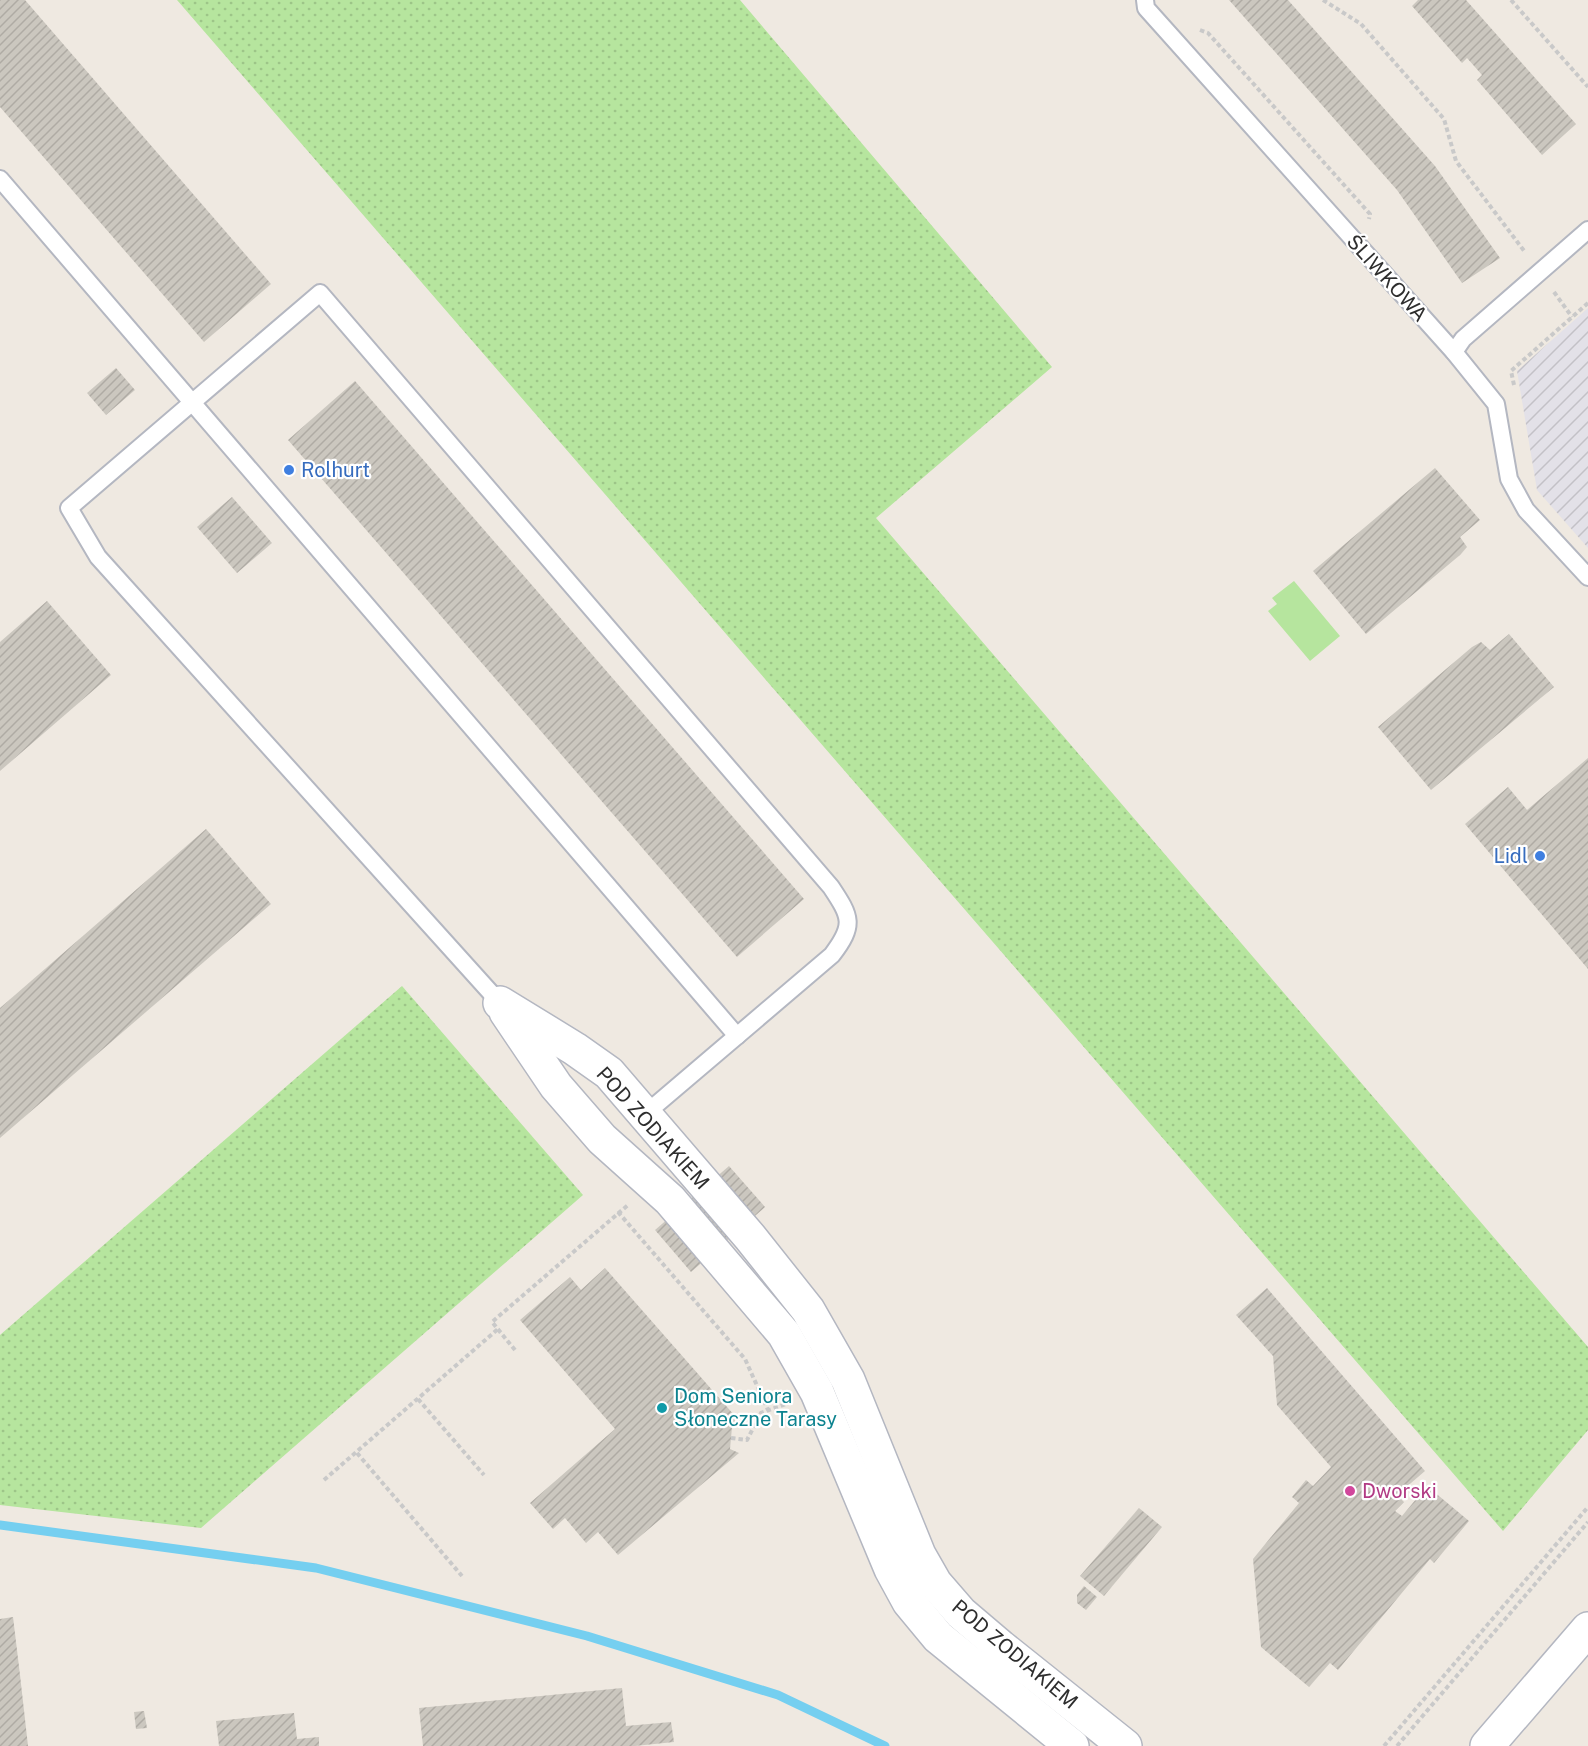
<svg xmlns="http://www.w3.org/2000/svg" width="1588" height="1746" font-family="'Public Sans',sans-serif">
  <defs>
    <pattern id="industrial-furrows" width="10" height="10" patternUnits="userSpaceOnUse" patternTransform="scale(1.5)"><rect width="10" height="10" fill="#e3e1e8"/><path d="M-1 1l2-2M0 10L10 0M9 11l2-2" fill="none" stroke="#c3c1c7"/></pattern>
    <pattern id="grass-dots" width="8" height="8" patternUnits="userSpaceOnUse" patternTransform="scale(1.5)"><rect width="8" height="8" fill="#b6e59e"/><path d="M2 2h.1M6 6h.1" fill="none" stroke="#9dc588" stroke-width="1.8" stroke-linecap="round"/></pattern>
    <pattern id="building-hatch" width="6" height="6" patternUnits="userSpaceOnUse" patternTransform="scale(1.5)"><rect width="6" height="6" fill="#cbc7bf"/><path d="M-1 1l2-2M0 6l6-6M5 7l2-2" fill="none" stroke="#afaba4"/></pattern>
  </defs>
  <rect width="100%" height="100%" fill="#efe9e1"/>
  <polygon fill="url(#industrial-furrows)" points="1588,308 1588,548 1537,490 1517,371"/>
  <g fill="url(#grass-dots)">
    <polygon points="177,0 740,0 1052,367 876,518 1588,1347 1588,1430 1503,1531"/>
    <polygon points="402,986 583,1195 201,1528 0,1505 0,1335"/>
  </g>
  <polygon fill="#b6e59e" points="1294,581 1340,636 1310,661 1268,611 1277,604 1272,598"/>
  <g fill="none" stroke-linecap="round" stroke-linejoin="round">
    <polyline stroke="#75cff0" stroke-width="9" points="0,1525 316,1568 587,1636 778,1695 885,1746"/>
  </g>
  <g fill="url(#building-hatch)">
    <polygon points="0,0 25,0 271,284 204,342 0,107"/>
    <polygon points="1229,0 1288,0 1435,166 1500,258 1462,283 1397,190"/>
    <polygon points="1418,0 1466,0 1576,124 1542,155 1477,80 1482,75 1467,58 1462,63 1412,6"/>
    <polygon points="116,368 135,390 106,415 87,393"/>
    <polygon points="355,381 804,899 737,957 288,440"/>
    <polygon points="1435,468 1480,520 1460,537 1467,547 1460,555 1366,634 1313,571"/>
    <polygon points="232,497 272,543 237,573 197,527"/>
    <polygon points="47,601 111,675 0,771 0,642"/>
    <polygon points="1509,634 1554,687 1431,790 1378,727 1472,647 1481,642 1490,650"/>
    <polygon points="1588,758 1588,969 1465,824 1508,787 1527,810"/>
    <polygon points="206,829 271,904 0,1138 0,1008"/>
    <polygon points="729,1166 765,1207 691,1272 655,1230"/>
    <polygon points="605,1268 742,1424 732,1427 730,1449 739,1453 618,1555 598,1532 586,1543 565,1518 553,1529 530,1503 615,1429 520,1320 570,1277 581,1290"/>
    <polygon points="1267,1288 1425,1471 1397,1495 1404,1502 1395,1511 1402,1516 1427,1486 1469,1521 1434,1563 1430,1559 1338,1670 1330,1663 1309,1687 1261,1647 1253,1559 1299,1503 1292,1497 1306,1480 1313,1486 1331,1467 1277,1405 1273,1356 1236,1315"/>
    <polygon points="1139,1508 1162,1527 1104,1596 1080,1576"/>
    <polygon points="1084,1586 1097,1597 1086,1610 1077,1603 1077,1595"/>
    <polygon points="13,1617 20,1675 28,1746 0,1746 0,1619"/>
    <polygon points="622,1688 626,1726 671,1722 674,1742 635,1746 423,1746 419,1708"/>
    <polygon points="144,1711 147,1728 136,1729 134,1712"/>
    <polygon points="294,1713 297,1739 319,1737 319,1746 219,1746 216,1721"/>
  </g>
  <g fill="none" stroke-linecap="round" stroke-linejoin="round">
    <g stroke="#b4b7c1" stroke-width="20">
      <g id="lane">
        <polyline points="1145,0 1146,8 1454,352 1496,404 1509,479 1526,510 1588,577"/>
        <polyline points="0,179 737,1036"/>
        <polyline points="1454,352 1463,339 1588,230"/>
        <path d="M500 1003 98 557 69 508 320 293 831 887C851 917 855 925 832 955L644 1115"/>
      </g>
    </g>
    <g stroke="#b4b7c1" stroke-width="36">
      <g id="street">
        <polyline points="500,1003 575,1049 609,1073 750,1237 808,1310 848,1380 919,1555 935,1583 961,1613 1001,1647 1125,1746"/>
        <polyline points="506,1012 556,1086 602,1139 670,1200 784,1334 817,1392 891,1569 909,1602 938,1637 1072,1746"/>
      </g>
    </g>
    <g stroke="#b4b7c1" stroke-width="36">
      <polyline id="secondary" points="1487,1746 1588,1629"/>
    </g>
    <g stroke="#c9c9c9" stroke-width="4" stroke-dasharray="4.5 3" stroke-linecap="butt">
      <polyline points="1323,0 1361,24 1444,119 1456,161 1525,252"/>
      <polyline points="1511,0 1588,87"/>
      <polyline points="1200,30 1208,33 1370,214 1369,219"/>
      <polyline points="1554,292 1572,317"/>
      <polyline points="1514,385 1511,371 1588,303"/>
      <polyline points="618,1212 745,1359 768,1410"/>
      <polyline points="515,1350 492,1322 628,1205"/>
      <polyline points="418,1399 484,1475"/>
      <polyline points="731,1438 747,1440 761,1413 786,1404"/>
      <polyline points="357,1453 462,1576"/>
      <polyline points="324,1480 498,1329"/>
      <polyline points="1384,1746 1588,1507"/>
      <polyline points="1397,1746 1588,1522"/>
    </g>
    <use href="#lane" stroke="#fff" stroke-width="16"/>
    <use href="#street" stroke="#fff" stroke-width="33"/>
    <use href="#secondary" stroke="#fff" stroke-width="33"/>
  </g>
  <g fill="#3f7fe0" stroke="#fff" stroke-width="2">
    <circle cx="289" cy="470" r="6"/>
    <circle cx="1540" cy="856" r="6"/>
  </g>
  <circle fill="#0f9aa8" stroke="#fff" stroke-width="2" cx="662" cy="1408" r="6"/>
  <circle fill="#d1479c" stroke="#fff" stroke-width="2" cx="1350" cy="1491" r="6"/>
  <g text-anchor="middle" stroke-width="4.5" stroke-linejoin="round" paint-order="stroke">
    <g font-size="20" fill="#2e2e2e" stroke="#fff">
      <text transform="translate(1387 278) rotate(48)" y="7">ŚLIWKOWA</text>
      <text transform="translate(653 1128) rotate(48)" y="7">POD ZODIAKIEM</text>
      <text transform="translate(1015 1654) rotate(40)" y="7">POD ZODIAKIEM</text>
    </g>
    <g font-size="20" fill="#366cbe" stroke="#fff" text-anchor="start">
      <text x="301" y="477">Rolhurt</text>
      <text x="1528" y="863" text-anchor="end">Lidl</text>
    </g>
    <g font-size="20" fill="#0d838f" stroke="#fff" text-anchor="start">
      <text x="674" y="1403">Dom Seniora<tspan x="674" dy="23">Słoneczne Tarasy</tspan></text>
    </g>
    <g font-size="20" fill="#b23c85" stroke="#fff" text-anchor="start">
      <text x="1362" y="1498">Dworski</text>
    </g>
  </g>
</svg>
